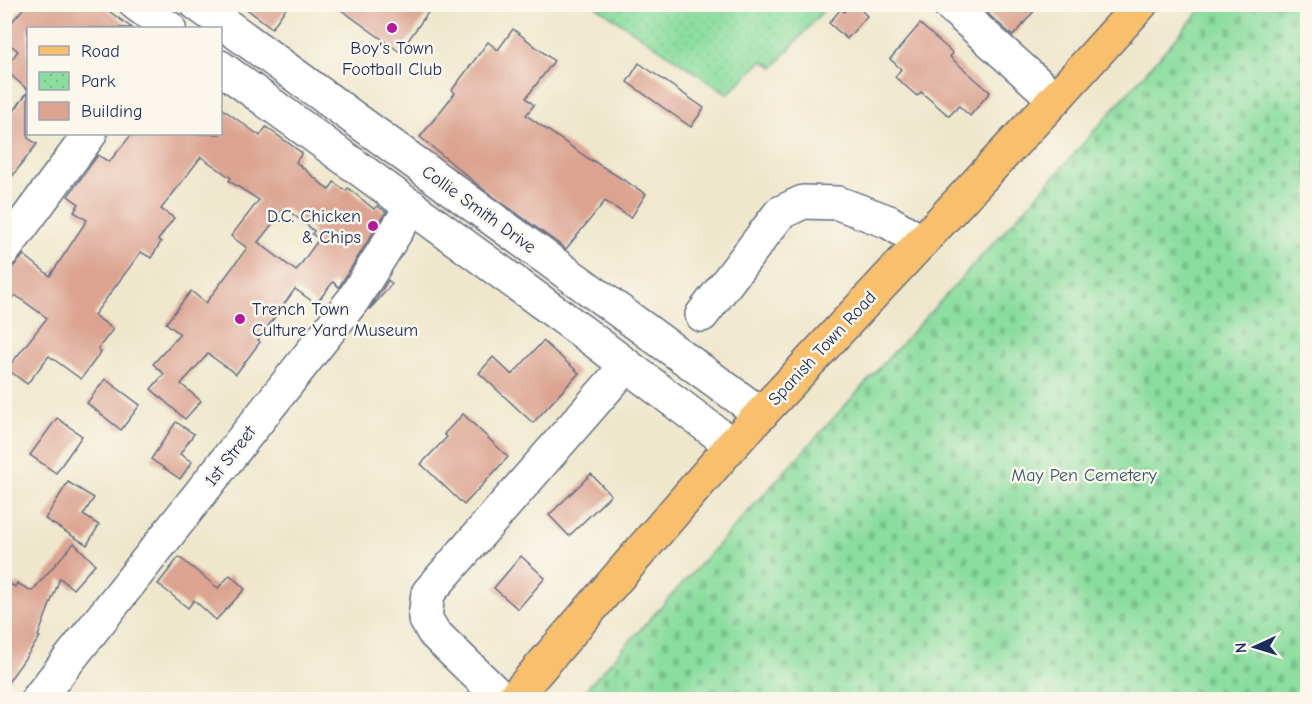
<svg xmlns="http://www.w3.org/2000/svg" width="1312" height="704" font-family="'Comic Neue',sans-serif">
  <defs>
    <pattern id="cemetery-stones" width="16" height="16" patternUnits="userSpaceOnUse" patternTransform="scale(1.5)"><rect width="16" height="16" fill="#8add9e"/><path d="M2 7V4a2 2 0 0 1 4 0v3zM10 15v-3a2 2 0 0 1 4 0v3z" fill="#76be8a"/></pattern>
    <pattern id="park-dots" width="8" height="8" patternUnits="userSpaceOnUse" patternTransform="scale(1.5)"><rect width="8" height="8" fill="#8add9e"/><path d="M2 2h.1M6 6h.1" fill="none" stroke="#76be8a" stroke-width="1.8" stroke-linecap="round"/></pattern>
  </defs>
  <rect width="100%" height="100%" fill="#fbf7ec"/>
  <filter id="ink" filterUnits="userSpaceOnUse"><feTurbulence type="fractalNoise" baseFrequency=".0167" numOctaves="2"/><feDisplacementMap in="SourceGraphic" scale="12" xChannelSelector="R" yChannelSelector="G"/><feConvolveMatrix kernelMatrix="1 2 1 2 8 2 1 2 1" color-interpolation-filters="sRGB"/></filter>
  <filter id="wash" filterUnits="userSpaceOnUse"><feTurbulence type="fractalNoise" baseFrequency=".008" numOctaves="4" result="noise"/><feDisplacementMap in="SourceGraphic" scale="24" xChannelSelector="R" yChannelSelector="G"/><feGaussianBlur stdDeviation="1.35" result="paint"/><feColorMatrix in="noise" values="0 0 0 0 0 0 0 0 0 0 0 0 0 0 0 0 0 1.4 0 .05"/><feComposite in="paint" operator="in"/></filter>
  <g filter="url(#wash)">
    <rect width="100%" height="100%" fill="#efe7cc"/>
    <polygon fill="url(#cemetery-stones)" stroke="#52867e" stroke-width="1.5" points="1205,5 1307,5 1307,699 577,699 1052,179"/>
    <polygon fill="url(#park-dots)" stroke="#52867e" stroke-width="1.5" points="594,5 828,5 774,67 762,61 728,94"/>
    <g id="blocks">
      <g fill="#dba390" fill-rule="evenodd">
        <polygon points="27,4 99,4 132,28 28,28 28,90 4,69 18,51 4,40 4,31"/>
        <polygon points="240,4 289,4 272,28"/>
        <polygon points="333,4 434,4 400,52"/>
        <polygon points="851,4 855,4 867,16 847,39 829,23 841,9 844,12"/>
        <polygon points="996,4 1040,4 1013,36 988,14"/>
        <polygon points="920,24 953,53 950,57 990,92 970,116 959,106 949,116 921,92 917,96 895,77 901,69 890,59"/>
        <polygon points="513,29 554,61 526,98 534,105 526,115 592,161 592,160 646,194 631,218 605,201 566,249 483,189 420,137 455,93 452,90 488,42 498,50"/>
        <polygon points="639,63 704,108 691,127 627,82"/>
        <polygon points="28,91 28,138 37,144 4,187 4,125"/>
        <path d="M220 107 260 136 266 127 302 153 296 162 329 190 334 182 346 191 348 188 374 209 377 206 386 212 339 287 333 282 316 304 295 289 258 340 260 342 236 374 208 354 181 384 201 401 185 419 151 389 164 374 153 364 180 334 166 323 191 291 206 303 247 248 231 236 259 200 229 181 231 178 201 157 161 209 174 218 158 240 161 242 151 258 141 252 94 315 113 329 98 349 101 352 81 379 49 356 27 384 7 369 47 318 15 295 4 307V276L24 255 50 276 87 220 74 212 79 204 68 196 98 155 109 162 132 134H220ZM285 208 314 231 312 234 319 239 296 271 258 242Z"/>
        <polygon points="388,280 392,284 369,310"/>
        <polygon points="543,341 579,373 533,423 479,373 493,357 512,375"/>
        <polygon points="105,379 140,405 121,430 87,403"/>
        <polygon points="463,414 508,457 464,505 421,464 447,437 444,434"/>
        <polygon points="57,418 82,436 56,473 30,455"/>
        <polygon points="176,422 194,434 180,454 192,462 180,479 151,459"/>
        <polygon points="591,474 611,495 569,536 549,515"/>
        <polygon points="68,482 94,498 83,515 99,525 87,545 45,519"/>
        <polygon points="74,543 95,564 73,589 60,578 38,636 40,637 4,688 4,580 15,587 17,583 32,591"/>
        <polygon points="521,556 545,578 518,609 494,588"/>
        <polygon points="179,557 218,588 230,575 245,589 216,620 194,600 188,608 158,584"/>
      </g>
    </g>
  </g>
  <g filter="url(#ink)">
    <use href="#blocks" fill-opacity="0" stroke="#656f84" stroke-width="1.5"/>
    <g fill="none" stroke-linecap="round" stroke-linejoin="round">
      <g stroke="#656f84" stroke-width="36">
        <g id="minor">
          <polyline points="136,4 169,28"/>
          <polyline points="197,4 761,414"/>
          <polyline points="949,4 1055,99"/>
          <polyline points="220,67 584,333 732,445"/>
          <polyline points="4,250 90,134"/>
          <polyline points="702,315 780,213 803,202 838,203 889,222 922,242"/>
          <polyline points="37,700 353,300 412,206"/>
          <polyline points="503,700 434,633 425,618 428,593 626,366"/>
        </g>
      </g>
      <g stroke="#656f84" stroke-width="36">
        <polyline id="major" points="512,700 732,445 1055,99 1141,4"/>
      </g>
      <use href="#minor" stroke="#fff" stroke-width="33"/>
      <use href="#major" stroke="#f8bf6c" stroke-width="33"/>
    </g>
  </g>
  <g fill="#b5179e" stroke="#fbf7ec" stroke-width="2">
    <circle cx="392" cy="28" r="6"/>
    <circle cx="373" cy="226" r="6"/>
    <circle cx="240" cy="319" r="6"/>
  </g>
  <g text-anchor="middle" stroke-width="5" stroke-linejoin="round" paint-order="stroke">
    <g font-size="18" fill="#1b2f5e" stroke="#fbf7ec">
      <text x="392" y="54">Boy's Town<tspan x="392" dy="21">Football Club</tspan></text>
      <text x="361" y="222" text-anchor="end">D.C. Chicken<tspan x="361" dy="21">&amp; Chips</tspan></text>
      <text x="252" y="315" text-anchor="start">Trench Town<tspan x="252" dy="21">Culture Yard Museum</tspan></text>
    </g>
    <g font-size="18" fill="#1b2f5e" stroke="#fbf7ec">
      <text transform="translate(479 209) rotate(36)" y="6">Collie Smith Drive</text>
      <text transform="translate(822 348) rotate(-47)" y="6">Spanish Town Road</text>
      <text transform="translate(230 456) rotate(-52)" y="6">1st Street</text>
    </g>
    <g font-size="18" fill="#375a6e" stroke="#fbf7ec">
      <text x="1084" y="481">May Pen Cemetery</text>
    </g>
  </g>
  <rect width="1312" height="704" fill="none" stroke="#fbf7ec" stroke-width="24"/>
  <rect x="27" y="27" width="195" height="108" fill="#fbf7ec" stroke="#a1a7b3" stroke-width="1.5"/>
  <rect x="39" y="46" width="30" height="9" fill="#f8bf6c" stroke="#a1a7b3" stroke-width="1.5"/>
  <text x="81" y="57" font-size="18" fill="#1b2f5e">Road</text>
  <rect x="39" y="72" width="30" height="18" fill="url(#park-dots)" stroke="#a1a7b3" stroke-width="1.5"/>
  <text x="81" y="87" font-size="18" fill="#1b2f5e">Park</text>
  <rect x="39" y="102" width="30" height="18" fill="#dba390" stroke="#a1a7b3" stroke-width="1.5"/>
  <text x="81" y="117" font-size="18" fill="#1b2f5e">Building</text>
  <g transform="translate(1255 647) rotate(266)" stroke="#fbf7ec" stroke-width="4.5" paint-order="stroke">
  <path d="M0-4.5L10 22L0 15L-10 22Z" fill="#1b2f5e"/>
  <text y="-9" font-size="16" font-weight="bold" text-anchor="middle" fill="#1b2f5e">N</text>
  </g>
</svg>
